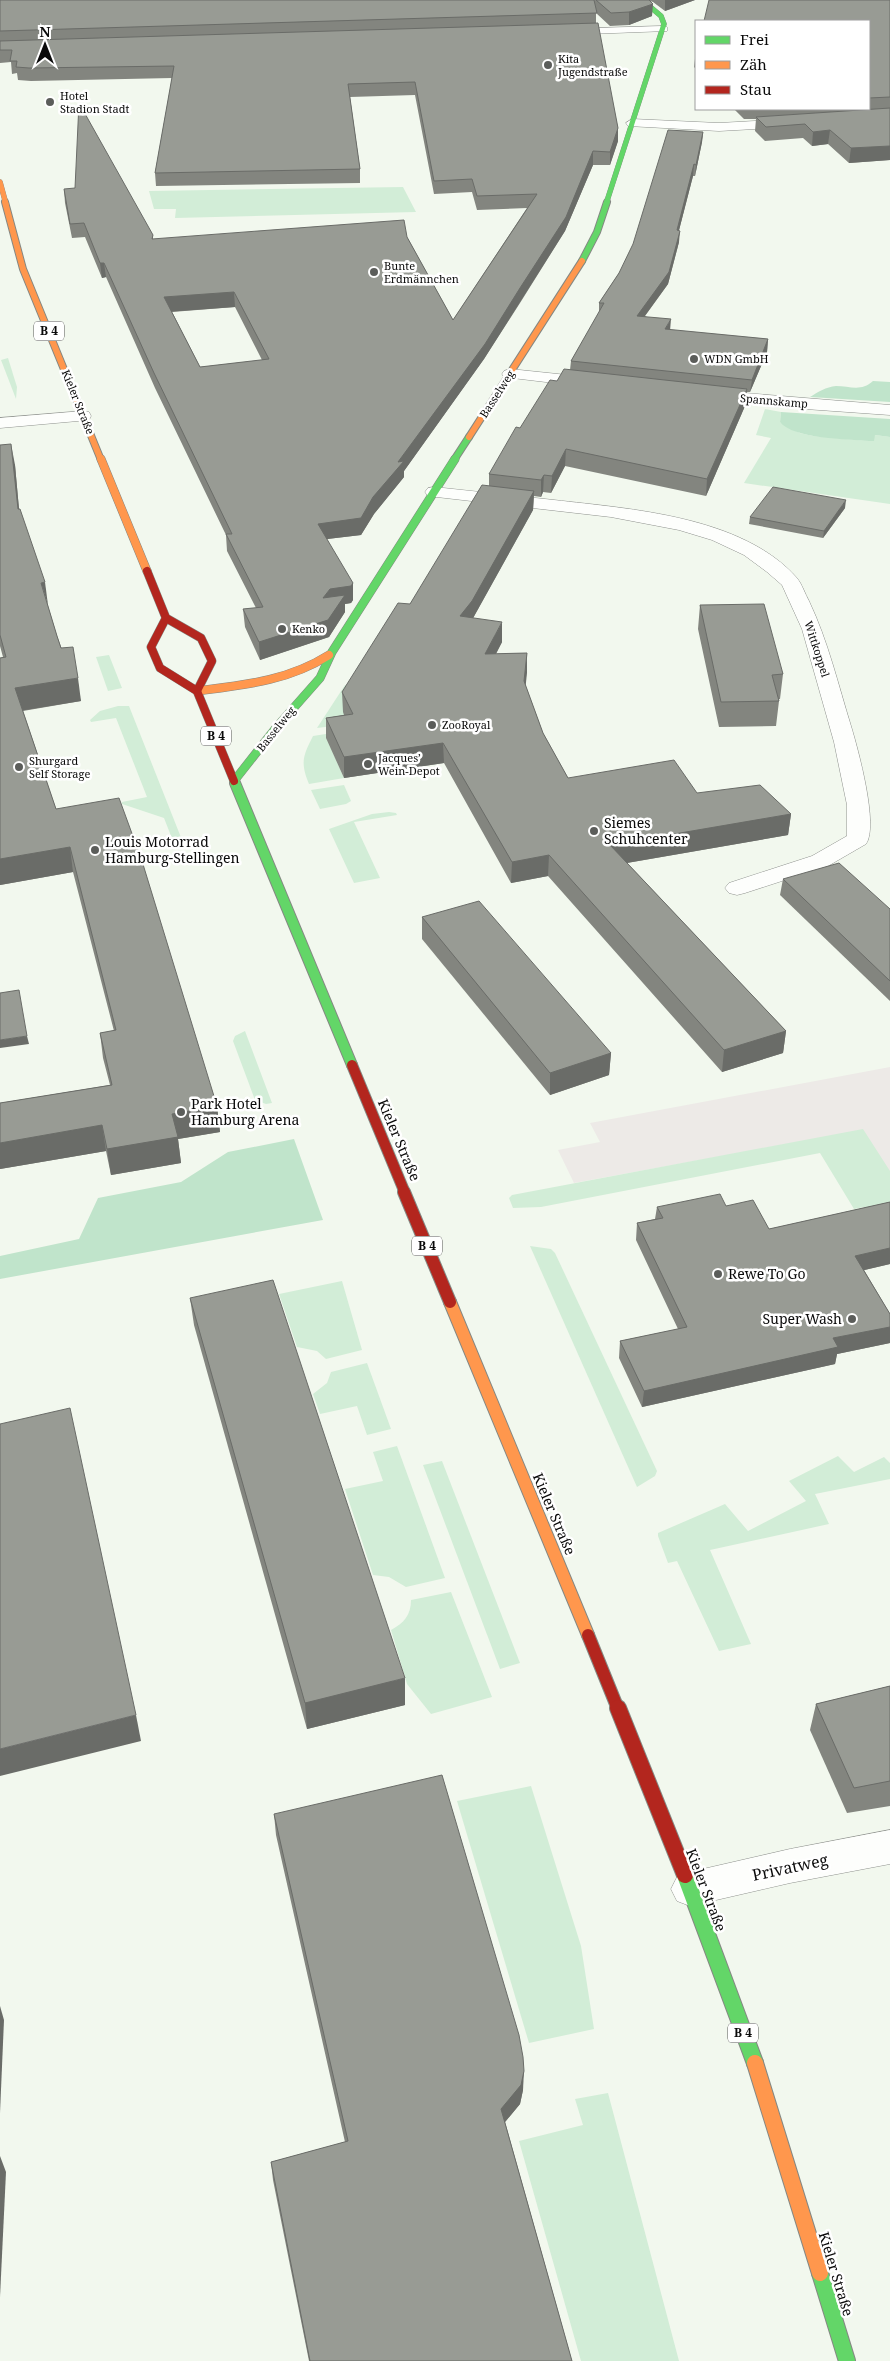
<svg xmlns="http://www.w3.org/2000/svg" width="890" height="2361" font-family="'Noto Serif',serif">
  <rect width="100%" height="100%" fill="#f2f8ee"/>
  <polygon fill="#edeae7" points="890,1067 890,1200 847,1133 574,1183 558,1150 600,1142 590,1123"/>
  <g fill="#d2edd7">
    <polygon points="403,187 416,212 175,218 176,209 154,209 149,191"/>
    <polygon points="8,358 17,387 16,399 1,360"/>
    <polygon points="765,409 781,412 780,422 800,433 813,436 869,441 875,435 890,437 890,504 744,483 771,438 756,435"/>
    <polygon points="109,655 122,688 108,691 96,657"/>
    <polygon points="345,685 361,687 349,724 317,728"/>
    <polygon points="118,706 129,706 182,840 173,841 164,818 122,804 122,802 147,797 116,718 91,722 90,720 100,711"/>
    <path d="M351 730 327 739 344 778 309 784C300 762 303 756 313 736Z"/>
    <polygon points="344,785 351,801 346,804 320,809 311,790"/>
    <polygon points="389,812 396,813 397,815 354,822 380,878 354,883 329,829 372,814"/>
    <polygon points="245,1031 272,1103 266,1104 255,1100 233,1041 235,1036"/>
    <polygon points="863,1129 890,1171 890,1246 864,1207 854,1209 820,1153 541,1207 513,1208 509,1198 512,1195"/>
    <polygon points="530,1246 551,1249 555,1253 657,1471 655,1476 637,1487"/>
    <polygon points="342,1281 362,1350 326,1359 317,1351 297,1347 279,1294"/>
    <polygon points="367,1363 391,1429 367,1435 357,1406 320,1414 313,1394 327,1383 331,1372"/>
    <polygon points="397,1446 445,1578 406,1587 389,1577 373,1575 345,1489 383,1481 373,1452"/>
    <polygon points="838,1456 854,1472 884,1457 890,1463 890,1479 815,1494 829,1524 710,1550 751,1644 719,1651 677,1561 668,1563 658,1536 658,1533 725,1504 748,1531 806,1501 789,1481"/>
    <polygon points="442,1461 520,1663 500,1669 423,1465"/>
    <path d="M451 1592 492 1697 431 1714 407 1684 391 1630C404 1623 411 1615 411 1600Z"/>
    <polygon points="531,1786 581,1946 594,2029 529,2043 457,1801"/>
    <polygon points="608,2093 679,2361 581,2361 519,2141 583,2125 575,2099"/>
  </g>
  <g fill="#c0e4cb">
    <path d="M873 381 890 382V402L810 397C818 392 826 387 836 386 850 386 861 392 873 381Z"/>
    <path d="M781 412 890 419V437L875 435 874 441H869C848 439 793 439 780 422Z"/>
    <polygon points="294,1139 323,1220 0,1279 0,1256 79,1239 98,1198 181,1182 228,1152"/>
  </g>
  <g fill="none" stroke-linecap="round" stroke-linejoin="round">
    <g stroke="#8e918d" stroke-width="1">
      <g id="street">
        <polygon points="663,26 667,27 667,31 562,35 556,32 562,29"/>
        <polygon points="632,119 719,123 791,119 797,123 791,127 719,131 628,126 626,123"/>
        <polygon points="510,369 596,378 602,380 604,383 602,386 596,388 504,377 502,374 504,371"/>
        <polygon points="708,390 890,405 890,415 777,407 702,398 700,395 702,392"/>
        <polygon points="83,411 89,412 91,416 89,420 0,428 0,418"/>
        <path d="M434 487C474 491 514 496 554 500 631 509 742 516 797 578 802 584 805 594 809 601 828 641 838 684 851 726 858 749 879 826 866 844L828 866 745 893 737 895 729 893 725 888 729 883 812 856 847 836V805L834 742 802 629 782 585 767 572 744 555 712 540 679 530 611 517 428 496 425 492 428 488Z"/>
        <polygon points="890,1830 890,1864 790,1883 690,1906 677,1901 671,1889 677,1877 690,1872 790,1849"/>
      </g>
    </g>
    <g stroke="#858883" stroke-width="5.5">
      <polyline id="fast-far4" points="606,204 664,24 661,16 642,0"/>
    </g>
    <g stroke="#858883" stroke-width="8">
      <g id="fast-far3">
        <polyline points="582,261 597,232 607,202"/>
        <polyline points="454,460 469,437"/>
      </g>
    </g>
    <g stroke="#858883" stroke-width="9">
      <g id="fast-far2">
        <polyline points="234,781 275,729 320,678 332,652 455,459"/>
        <polyline points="234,781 235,784"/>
      </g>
    </g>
    <g stroke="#858883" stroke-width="12">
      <polyline id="fast-far1" points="235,783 352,1065"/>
    </g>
    <g stroke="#858883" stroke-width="18">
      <g id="fast">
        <polyline points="685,1875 755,2063"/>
        <polyline points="820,2273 847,2361"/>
      </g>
    </g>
    <g stroke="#858883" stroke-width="5.5">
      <polyline id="slow-far4" points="0,182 6,204"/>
    </g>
    <g stroke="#858883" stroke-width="8">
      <g id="slow-far3">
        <polyline points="5,202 23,269 101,460"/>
        <polyline points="469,437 582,261"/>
      </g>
    </g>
    <g stroke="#858883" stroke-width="9">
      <g id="slow-far2">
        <polyline points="101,459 147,571"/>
        <path d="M197 691C244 685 288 681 329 655"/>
      </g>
    </g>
    <g stroke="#858883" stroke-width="14">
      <polyline id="slow-far1" points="450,1302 588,1635"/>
    </g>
    <g stroke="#858883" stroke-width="18">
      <polyline id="slow" points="755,2063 820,2273"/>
    </g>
    <g stroke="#858883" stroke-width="9">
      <g id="jam-far3">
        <polyline points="147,571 166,618 201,638 212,661 197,691"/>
        <polyline points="166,618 151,647 160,668 197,691 234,781"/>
      </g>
    </g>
    <g stroke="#858883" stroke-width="12">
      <polyline id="jam-far2" points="352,1065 405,1193"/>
    </g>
    <g stroke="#858883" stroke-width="14">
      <g id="jam-far1">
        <polyline points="404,1192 450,1302"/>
        <polyline points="588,1635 618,1709"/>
      </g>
    </g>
    <g stroke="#858883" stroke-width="18">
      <polyline id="jam" points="618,1708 685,1875"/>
    </g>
    <use href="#street" fill="#fdfefc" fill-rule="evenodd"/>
    <use href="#fast-far4" stroke="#63d668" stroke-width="5"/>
    <use href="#fast-far3" stroke="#63d668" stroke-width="6"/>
    <use href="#fast-far2" stroke="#63d668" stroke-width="8"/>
    <use href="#fast-far1" stroke="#63d668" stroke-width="10"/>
    <use href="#fast" stroke="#63d668" stroke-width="16"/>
    <use href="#slow-far4" stroke="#ff974d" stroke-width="5"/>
    <use href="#slow-far3" stroke="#ff974d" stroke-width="6"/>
    <use href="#slow-far2" stroke="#ff974d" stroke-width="8"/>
    <use href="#slow-far1" stroke="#ff974d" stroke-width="12"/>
    <use href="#slow" stroke="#ff974d" stroke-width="16"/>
    <use href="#jam-far3" stroke="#b3261e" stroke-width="8"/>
    <use href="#jam-far2" stroke="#b3261e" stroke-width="10"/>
    <use href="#jam-far1" stroke="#b3261e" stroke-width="12"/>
    <use href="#jam" stroke="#b3261e" stroke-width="16"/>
  </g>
  <g fill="#83857f" fill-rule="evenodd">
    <path d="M0 0H695L665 11 653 2 650 1 652 16 629 25 610 26 596 13V23L618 128V141L610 165H593L565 231 520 303 484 359 404 471V477L374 514 361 535 327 539 353 600 351 603 345 604V612L329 637 260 660 245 627 243 609 256 608 227 551 226 535 155 388 106 277 102 278 85 237 72 238 65 203 64 189 153 235V239L407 237 453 320 527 208 477 210 472 192 434 194 415 95 350 97 360 169V183L156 186 155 173 172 78 31 81 18 80 17 73 12 74 11 62 0 63ZM235 307 262 360 200 367 172 312Z"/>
    <polygon points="890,0 890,160 849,163 828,144 812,146 803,138 765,141 755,131 756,119 744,119 734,109 869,109 869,21"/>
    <polygon points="696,51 696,69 694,67"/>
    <polygon points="703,132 702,142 695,176 693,176 679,230 679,242 668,284 645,316 670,330 768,339 767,352 750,392 747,392 745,406 706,496 565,466 551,493 543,492 541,497 534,496 533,510 473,618 502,642 496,654 527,653 525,684 543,733 568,778 697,793 791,814 788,835 627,863 786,1031 783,1053 722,1072 548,876 511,883 444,763 344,778 326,738 326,718 344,715 343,712 342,692 410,604 489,486 489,474 520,428 557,381 570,370 571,361 599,313 599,303 619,273"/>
    <polygon points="0,445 15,465 19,509 57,636 81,701 23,711 56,809 217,1106 220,1132 178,1139 181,1163 111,1175 106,1151 0,1169 0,1103 110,1085 103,1058 100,1033 114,1031 73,872 0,885 0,658 3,657 0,646"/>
    <polygon points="845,508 823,538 749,524 750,517"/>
    <polygon points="700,605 783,674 780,699 779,699 779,701 776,726 719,727 698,629"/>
    <polygon points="783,879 890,909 890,1001 780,895"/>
    <polygon points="422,917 611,1053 609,1075 550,1095 422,939"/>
    <polygon points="890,1202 890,1264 864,1270 890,1314 890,1343 837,1354 835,1364 642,1407 619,1358 620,1341 678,1329 636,1240 637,1223 655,1219 657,1207 726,1206 769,1229"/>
    <polygon points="190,1298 405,1705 307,1729 194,1325"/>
    <polygon points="890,1686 890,1806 847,1813 810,1730 816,1704"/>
    <polygon points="274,1814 523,2090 520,2104 505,2122 572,2361 309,2361 273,2180 271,2162 345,2142 276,1835"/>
  </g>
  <g fill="#6a6c68">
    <polygon points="665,0 695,0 665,11"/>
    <polygon points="653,4 652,16 629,25 629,12"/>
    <polygon points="618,128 618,141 610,165 610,152"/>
    <polygon points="830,130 828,144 812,146 813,132"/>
    <polygon points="703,132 702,142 695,176 696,165"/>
    <polygon points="890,146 890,160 849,163 851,148"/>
    <polygon points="593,151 593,165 565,231 484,359 404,471 404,477 374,514 361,535 319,540 318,524 373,497 398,462"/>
    <polygon points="694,164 693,176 676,242 677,230"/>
    <polygon points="680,231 679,242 668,284 636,328 637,316"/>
    <polygon points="100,263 104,263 106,277 102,278"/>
    <polygon points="234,292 235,307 166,312 164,297"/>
    <polygon points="671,319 670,331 665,329"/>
    <polygon points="768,339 767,352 750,392 752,380"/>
    <polygon points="747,389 745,406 706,496 707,479"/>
    <polygon points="11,444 15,465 21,531 18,509"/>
    <polygon points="566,449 565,466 551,493 552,476"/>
    <polygon points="544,475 543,492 541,497 541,480"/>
    <polygon points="534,491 533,510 472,620 460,616"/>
    <polygon points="846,500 845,508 823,538 824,531"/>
    <polygon points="45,582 48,605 41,583"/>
    <polygon points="353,583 353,600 351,603 345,604 345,612 329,637 260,660 259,642 323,598 330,589"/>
    <polygon points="502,622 502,642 485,674 485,654"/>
    <polygon points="527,653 527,673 524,701 524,681"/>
    <polygon points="78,678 81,701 19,711 15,688"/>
    <polygon points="443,743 444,763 344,778 344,757"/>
    <polygon points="791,814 788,835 609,866 610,845"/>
    <polygon points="70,847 73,872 0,885 0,859"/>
    <polygon points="549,855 548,876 511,883 512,862"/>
    <polygon points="786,1031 783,1053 722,1072 724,1050"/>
    <polygon points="27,1036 29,1044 0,1048 0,1040"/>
    <polygon points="611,1053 609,1075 550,1095 550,1073"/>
    <polygon points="217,1106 220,1132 178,1139 181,1163 111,1175 107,1149 172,1114"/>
    <polygon points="102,1125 106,1151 0,1169 0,1143"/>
    <polygon points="890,1248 890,1264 852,1273 855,1256"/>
    <polygon points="890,1327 890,1343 837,1354 835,1364 642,1407 644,1391 833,1338"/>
    <polygon points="405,1678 405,1705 307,1729 305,1703"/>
    <polygon points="136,1715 141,1741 0,1776 0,1749"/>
    <polygon points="0,2006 4,2020 0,2113"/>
    <polygon points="524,2071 523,2090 520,2104 500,2128 501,2109"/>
    <polygon points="0,2156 6,2172 0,2297"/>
  </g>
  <g fill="#989b94" stroke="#6a6c68" fill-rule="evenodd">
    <polygon points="0,0 594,0 597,13 0,31"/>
    <polygon points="596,0 649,0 653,4 629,12 611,13"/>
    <polygon points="709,0 890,0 890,97 869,98 869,21 704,21"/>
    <path d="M598 23 618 128 610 152 593 151 566 217 520 288 485 344 398 462 404 461 373 497 361 518 318 524 353 583 351 586 330 589 323 598 345 595 328 620 259 642 243 609 263 607 226 534H232L154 373 104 263H100L84 223 70 224 64 189 75 188 79 103 153 235 152 239 404 220 407 237 453 320 537 194 477 196 472 179 434 181 415 82 348 84 360 169 155 173 174 66 29 68 16 67 17 61H10L12 50H0V41ZM234 292 269 359 200 367 164 297Z"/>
    <polygon points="890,108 890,146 851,148 830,130 813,132 805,124 766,127 756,117"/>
    <polygon points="668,130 703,132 696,165 694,164 677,230 680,231 669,272 637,316 671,319 665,329 768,339 752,380 571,361 604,303 599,303 619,273 633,244"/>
    <polygon points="564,369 747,389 707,479 566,449 552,476 544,475 541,480 489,474 516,427 520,428 550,380 557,381"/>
    <polygon points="11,444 18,509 20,509 45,582 41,583 57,636 61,648 73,647 78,678 15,688 56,809 119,798 142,861 217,1106 172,1114 178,1137 107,1149 102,1125 0,1143 0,1103 112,1085 100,1033 116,1030 70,847 0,859 0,658 6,657 0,635 0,445"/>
    <polygon points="482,485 534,491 472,601 460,616 502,622 485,654 527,653 524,681 543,733 568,778 674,760 697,793 760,785 791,814 610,845 786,1031 724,1050 549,855 512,862 443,743 344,757 326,718 353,714 342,692 398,603 410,604"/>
    <polygon points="773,487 846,500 824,531 750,517"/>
    <polygon points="764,604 783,674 772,675 779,701 721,702 700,605"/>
    <polygon points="839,863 890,909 890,981 783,879"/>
    <polygon points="479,901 611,1053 550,1073 422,917"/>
    <polygon points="19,990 27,1036 0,1040 0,993"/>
    <polygon points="720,1194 726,1206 753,1200 769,1229 890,1202 890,1248 855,1256 890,1314 890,1327 833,1338 838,1347 644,1391 620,1341 687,1327 637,1223 663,1218 657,1207"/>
    <polygon points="273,1280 405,1678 305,1703 190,1298"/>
    <polygon points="70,1408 136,1715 0,1749 0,1424"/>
    <polygon points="890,1686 890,1781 854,1788 816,1704"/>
    <polygon points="442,1775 519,2035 523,2057 524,2071 521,2085 501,2109 572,2361 310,2361 271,2162 348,2141 274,1814"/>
  </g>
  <g fill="#5b5d5a" stroke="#fff" stroke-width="2">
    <circle cx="548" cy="65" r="5"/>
    <circle cx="50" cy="102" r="5"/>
    <circle cx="374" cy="272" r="5"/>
    <circle cx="694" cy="359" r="5"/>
    <circle cx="282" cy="629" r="5"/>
    <circle cx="432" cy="725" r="5"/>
    <circle cx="368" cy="764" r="5"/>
    <circle cx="19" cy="767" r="5"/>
    <circle cx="594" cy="831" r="5"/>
    <circle cx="95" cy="850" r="5"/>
    <circle cx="181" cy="1112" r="5"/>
    <circle cx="718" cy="1274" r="5"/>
    <circle cx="852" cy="1319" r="5"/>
  </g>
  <g text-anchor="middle" stroke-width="5" stroke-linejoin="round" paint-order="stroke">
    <g font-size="11" fill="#0a0a0a" stroke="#fff" text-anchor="start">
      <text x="558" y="63">Kita<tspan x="558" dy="13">Jugendstraße</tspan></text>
      <text x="60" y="100">Hotel<tspan x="60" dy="13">Stadion Stadt</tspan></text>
      <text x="384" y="270">Bunte<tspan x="384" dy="13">Erdmännchen</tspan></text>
      <text x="704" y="363">WDN GmbH</text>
      <text x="292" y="633">Kenko</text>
      <text x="442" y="729">ZooRoyal</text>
      <text x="378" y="762">Jacques’<tspan x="378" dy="13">Wein-Depot</tspan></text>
      <text x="29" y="765">Shurgard<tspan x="29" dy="13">Self Storage</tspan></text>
    </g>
    <g font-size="11" fill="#0a0a0a" stroke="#fff">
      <text transform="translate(497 394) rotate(-57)" y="4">Basselweg</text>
      <text transform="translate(774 401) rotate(5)" y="4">Spannskamp</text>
      <text transform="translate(78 402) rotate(68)" y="4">Kieler Straße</text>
      <text transform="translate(817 649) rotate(72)" y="4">Wittkoppel</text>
      <text transform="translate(276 729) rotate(-51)" y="4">Basselweg</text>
    </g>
    <g fill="#fff" stroke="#545454" stroke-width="1">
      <rect x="34" y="321.5" width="30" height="19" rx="4"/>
      <rect x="201" y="726.5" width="30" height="19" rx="4"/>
      <rect x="412" y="1236.5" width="30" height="19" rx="4"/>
      <rect x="728" y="2023.5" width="30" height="19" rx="4"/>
    </g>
    <g font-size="12" font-weight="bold" fill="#0a0a0a">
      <text x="49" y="335">B 4</text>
      <text x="216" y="740">B 4</text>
      <text x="427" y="1250">B 4</text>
      <text x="743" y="2037">B 4</text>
    </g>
    <g font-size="14" fill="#0a0a0a" stroke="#fff" text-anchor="start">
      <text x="604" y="828">Siemes<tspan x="604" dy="16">Schuhcenter</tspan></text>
      <text x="105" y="847">Louis Motorrad<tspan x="105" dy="16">Hamburg-Stellingen</tspan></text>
      <text x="191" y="1109">Park Hotel<tspan x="191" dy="16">Hamburg Arena</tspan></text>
      <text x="728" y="1279">Rewe To Go</text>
      <text x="842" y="1324" text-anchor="end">Super Wash</text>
    </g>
    <g font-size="14" fill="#0a0a0a" stroke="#fff">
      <text transform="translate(399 1140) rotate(67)" y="5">Kieler Straße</text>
      <text transform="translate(554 1514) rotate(67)" y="5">Kieler Straße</text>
      <text transform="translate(706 1890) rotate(69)" y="5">Kieler Straße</text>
      <text transform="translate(836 2274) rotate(73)" y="5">Kieler Straße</text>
    </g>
    <g font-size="16" fill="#0a0a0a" stroke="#fff">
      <text transform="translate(790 1867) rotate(-12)" y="6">Privatweg</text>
    </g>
  </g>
  <rect x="695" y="20" width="175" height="90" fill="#ffffff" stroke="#9d9d9d"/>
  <rect x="705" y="36" width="25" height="8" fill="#63d668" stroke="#9d9d9d"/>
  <text x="740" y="45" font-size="15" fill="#0a0a0a">Frei</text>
  <rect x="705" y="61" width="25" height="8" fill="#ff974d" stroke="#9d9d9d"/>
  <text x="740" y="70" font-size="15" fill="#0a0a0a">Zäh</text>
  <rect x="705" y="86" width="25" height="8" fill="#b3261e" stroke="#9d9d9d"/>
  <text x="740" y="95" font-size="15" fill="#0a0a0a">Stau</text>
  <g transform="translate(45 45)" stroke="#ffffff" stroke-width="4" paint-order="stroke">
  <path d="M0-4L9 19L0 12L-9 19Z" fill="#0a0a0a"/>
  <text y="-8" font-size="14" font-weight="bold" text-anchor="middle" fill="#0a0a0a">N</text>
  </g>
</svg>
